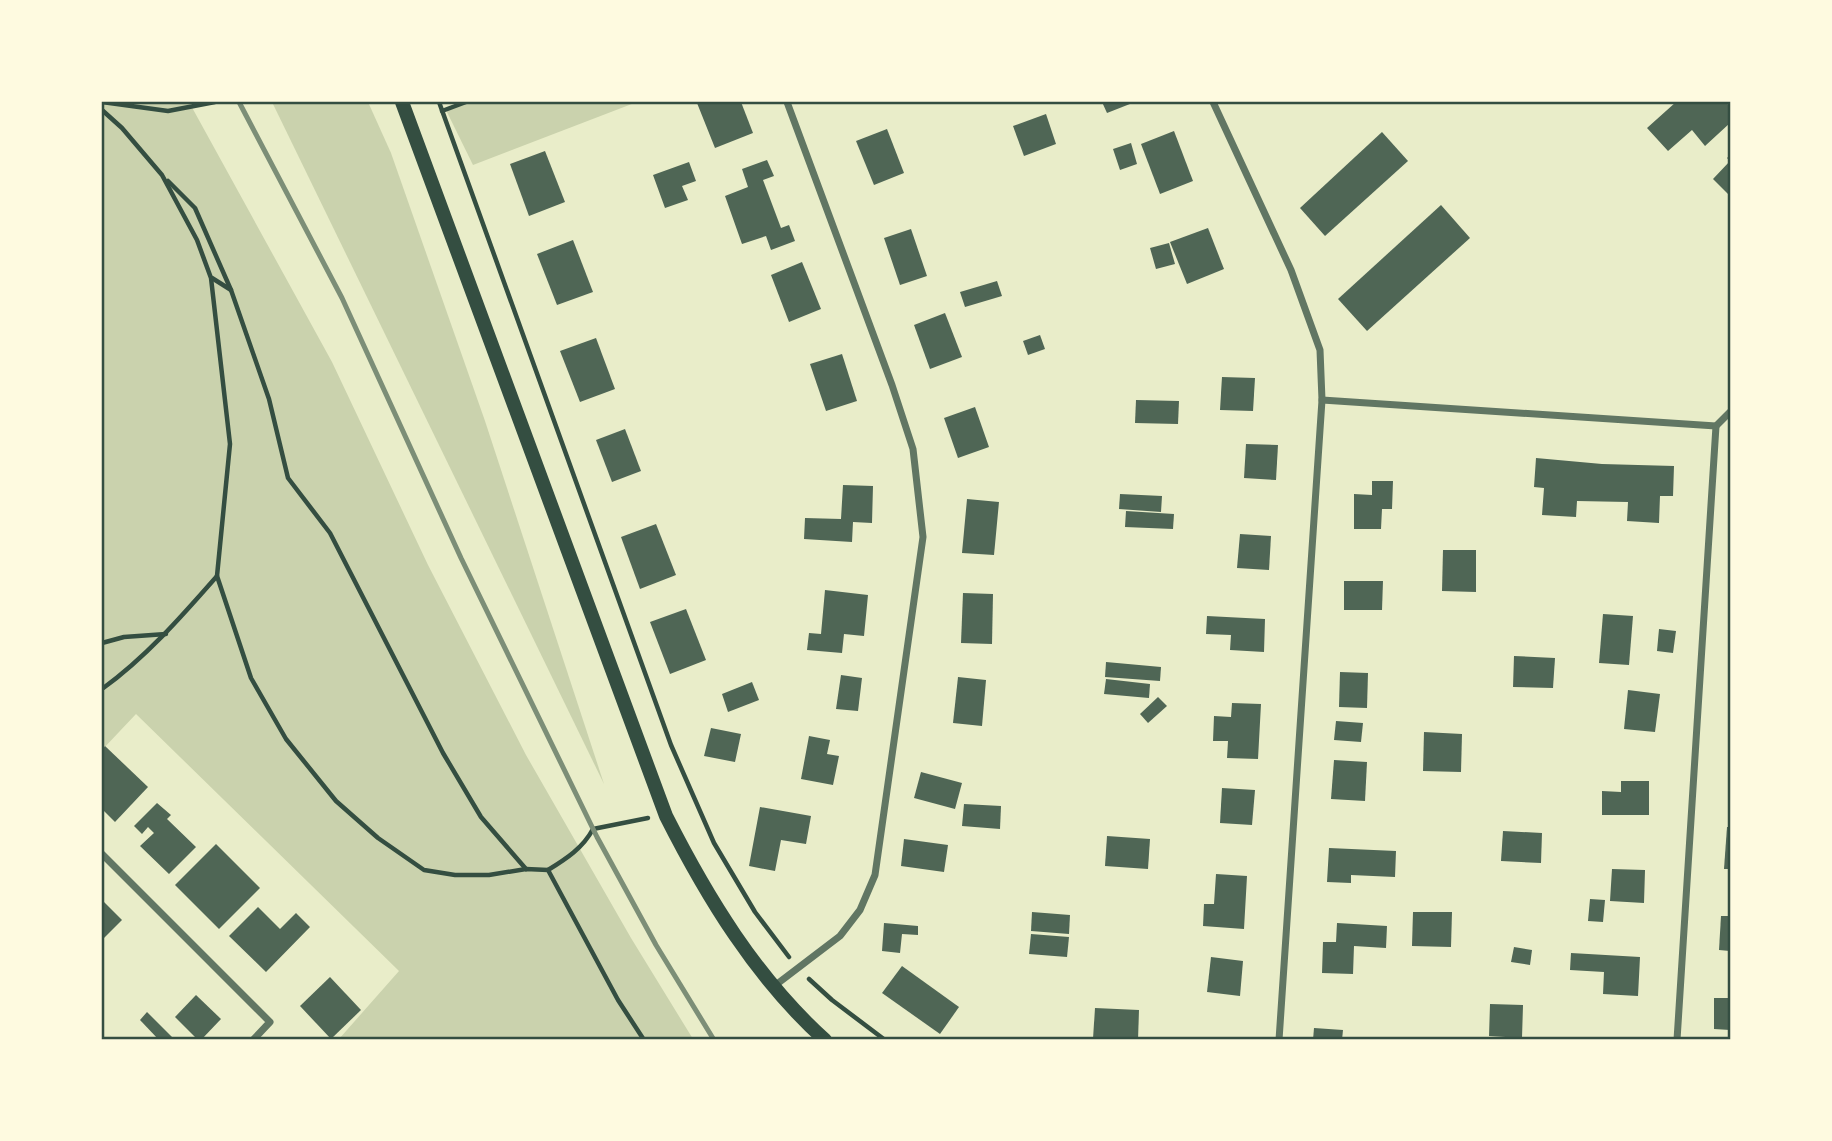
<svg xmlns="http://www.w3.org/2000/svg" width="1832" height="1141" font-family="'Roboto Serif',serif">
  <rect width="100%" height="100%" fill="#e9edc9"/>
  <g fill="#cad2ad">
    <polygon points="102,102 189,102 332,362 428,565 526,755 631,938 693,1039 339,1039 399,971 136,714 102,750"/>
    <polygon points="272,102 368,102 391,153 485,421 604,784"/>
    <polygon points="463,102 637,102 473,165 445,108"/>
  </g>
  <g fill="#4f6655">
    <polygon points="700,102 741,102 753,133 715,148 697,103"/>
    <polygon points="1102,102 1135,102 1107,113"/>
    <polygon points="1676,102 1726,102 1730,107 1730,123 1705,146 1692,130 1668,151 1647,128"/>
    <polygon points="1046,114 1056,144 1024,156 1013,126"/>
    <polygon points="887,129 904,173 874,185 856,141"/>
    <polygon points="1174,131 1193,181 1160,194 1141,144"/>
    <polygon points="1382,132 1408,161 1325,236 1300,208"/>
    <polygon points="1131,143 1137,164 1120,170 1113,149"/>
    <polygon points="545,151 565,202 529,216 510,164"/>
    <polygon points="1730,155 1730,196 1713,179 1730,161 1727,158"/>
    <polygon points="767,160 774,176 763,180 781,228 789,225 795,241 771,250 766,236 742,244 725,196 748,187 742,169"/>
    <polygon points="689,162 696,181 682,186 688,200 665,208 653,175"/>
    <polygon points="1441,205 1470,238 1367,331 1338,299"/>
    <polygon points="1208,228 1224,269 1187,284 1170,242"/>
    <polygon points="911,229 927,276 900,285 884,238"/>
    <polygon points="573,240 593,292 557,305 537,254"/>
    <polygon points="1169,243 1175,264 1156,269 1150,248"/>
    <polygon points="802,262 821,309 789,322 771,275"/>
    <polygon points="997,281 1002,296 965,307 960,292"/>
    <polygon points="945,313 962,357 930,369 914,325"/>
    <polygon points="1040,335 1045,349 1028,355 1023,341"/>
    <polygon points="596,338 615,389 580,402 560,351"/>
    <polygon points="842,354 857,401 826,411 810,364"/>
    <polygon points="1222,377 1255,378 1253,411 1220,410"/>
    <polygon points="1136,400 1179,401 1178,424 1135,423"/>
    <polygon points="975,407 989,447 958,458 944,418"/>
    <polygon points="625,429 641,471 612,482 596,440"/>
    <polygon points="1246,444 1278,445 1276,480 1244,478"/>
    <polygon points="1536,458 1602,464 1674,466 1673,496 1660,496 1659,523 1627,521 1628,502 1577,501 1576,517 1542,515 1544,488 1534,487"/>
    <polygon points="1372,481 1393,481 1392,509 1382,509 1381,529 1354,529 1354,494 1372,495"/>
    <polygon points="843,485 873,486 872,523 853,522 852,542 804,539 805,518 841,519"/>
    <polygon points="1120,494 1162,496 1161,512 1119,509"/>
    <polygon points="967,499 999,502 994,555 962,553"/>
    <polygon points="1126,511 1174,514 1173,529 1125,527"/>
    <polygon points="656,524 676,575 640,589 621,537"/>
    <polygon points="1240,534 1271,536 1269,570 1237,568"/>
    <polygon points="1443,550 1476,550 1476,592 1442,591"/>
    <polygon points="1344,581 1383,581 1382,610 1344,610"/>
    <polygon points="825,590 868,595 864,636 844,634 842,653 807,650 809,633 821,634"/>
    <polygon points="963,593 993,594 992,644 961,643"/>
    <polygon points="686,609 706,660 670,674 650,622"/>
    <polygon points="1603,614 1633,616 1629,665 1599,663"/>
    <polygon points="1207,616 1265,619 1264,652 1230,650 1231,635 1206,634"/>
    <polygon points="1659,629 1676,631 1673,653 1657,651"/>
    <polygon points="1514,656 1555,658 1553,688 1513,687"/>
    <polygon points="1106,662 1161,667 1160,681 1105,677"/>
    <polygon points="1340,672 1368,673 1367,708 1339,707"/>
    <polygon points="841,675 862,678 858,711 836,709"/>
    <polygon points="958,677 986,680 982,726 953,723"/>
    <polygon points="1106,679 1150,684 1149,698 1104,694"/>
    <polygon points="752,682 759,700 728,712 722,694"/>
    <polygon points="1628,690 1660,694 1655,732 1624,729"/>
    <polygon points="1158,697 1167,706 1148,723 1140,714"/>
    <polygon points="1232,703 1261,704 1258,759 1227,758 1228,741 1213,741 1214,716 1231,717"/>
    <polygon points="1336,721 1363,723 1361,742 1334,740"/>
    <polygon points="711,728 741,734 735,762 704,756"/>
    <polygon points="1424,732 1462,734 1461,772 1423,771"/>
    <polygon points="809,736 830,740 827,754 839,756 833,785 801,779"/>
    <polygon points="105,746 148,787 115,822 102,809 102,750"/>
    <polygon points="1334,760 1367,762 1365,801 1331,799"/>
    <polygon points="921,772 962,783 955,809 914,798"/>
    <polygon points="1621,781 1649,781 1649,815 1602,815 1602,791 1621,792"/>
    <polygon points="1222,788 1255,790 1252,825 1220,823"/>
    <polygon points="157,803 171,815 167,819 196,847 169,874 140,846 154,833 148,827 142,834 134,826"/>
    <polygon points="964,804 1001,806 1000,829 962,826"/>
    <polygon points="760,807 811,816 806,844 781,840 775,871 749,866"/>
    <polygon points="1727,827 1730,827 1730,869 1724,869"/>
    <polygon points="1503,831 1542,833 1541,863 1501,861"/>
    <polygon points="1107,836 1150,839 1148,869 1105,866"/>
    <polygon points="904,839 948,845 944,872 901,866"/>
    <polygon points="216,844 260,888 219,929 175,885"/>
    <polygon points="1329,848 1396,851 1395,877 1351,875 1351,883 1327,882"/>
    <polygon points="1612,869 1645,870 1644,903 1610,901"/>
    <polygon points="1216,874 1247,876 1244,929 1203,926 1204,904 1214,904"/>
    <polygon points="1590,899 1605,900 1603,922 1588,921"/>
    <polygon points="102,900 122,920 102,940"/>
    <polygon points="258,907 280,929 296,913 310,927 266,972 229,936"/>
    <polygon points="1032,912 1070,915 1069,934 1031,931"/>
    <polygon points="1413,912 1452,912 1451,947 1412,946"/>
    <polygon points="1721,916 1730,916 1730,951 1719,950"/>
    <polygon points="884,923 918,926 918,935 902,934 900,953 882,951"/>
    <polygon points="1337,923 1387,926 1386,948 1354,946 1353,974 1322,973 1323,942 1336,942"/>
    <polygon points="1031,934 1069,937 1067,957 1029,954"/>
    <polygon points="1514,947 1532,950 1530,965 1511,962"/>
    <polygon points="1571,953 1640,957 1638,996 1603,994 1604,972 1570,970"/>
    <polygon points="1211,957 1243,961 1240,996 1207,992"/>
    <polygon points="902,966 959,1007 940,1034 882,993"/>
    <polygon points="330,977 361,1010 331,1039 300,1006"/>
    <polygon points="196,995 221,1019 201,1040 198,1040 175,1017"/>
    <polygon points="1714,998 1730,998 1730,1030 1714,1029"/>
    <polygon points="1490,1004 1523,1005 1522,1038 1489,1036"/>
    <polygon points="1095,1008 1139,1010 1138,1040 1093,1039"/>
    <polygon points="147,1012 175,1040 159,1040 140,1020"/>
    <polygon points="1314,1028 1343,1030 1342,1040 1313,1040"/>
  </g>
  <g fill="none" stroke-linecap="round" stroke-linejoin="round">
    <g stroke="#344e41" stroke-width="4.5">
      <polyline points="102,102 168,111 215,102"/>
      <polyline points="439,102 671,745 714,843 755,912 789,957"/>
      <polyline points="102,110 122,128 162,175 197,240 211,278 230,444 217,576 251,678 286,739 336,801 378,838 424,870 455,875 489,875 526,869 548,870 618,1000 644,1040"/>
      <polyline points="442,111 466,102"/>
      <polyline points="168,181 195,208 231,290 269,399 288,478 330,533 443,753 481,817 526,869"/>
      <polyline points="212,278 231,290"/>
      <polyline points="102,643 124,637 166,634"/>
      <path d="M102 689C146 657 181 617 217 576"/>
      <path d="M548 870C566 859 583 848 593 829L648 818"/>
      <polyline points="809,979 832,1000 885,1040"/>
    </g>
    <g stroke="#617663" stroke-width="7">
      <polyline points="1213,102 1291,270 1320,350 1322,400 1279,1040"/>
      <polyline points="1322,400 1716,426 1730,412"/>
      <polyline points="102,854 270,1022 253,1040"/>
      <polyline points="773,987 840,936 860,910 875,875 923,537 913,449 892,385 787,102"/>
      <polyline points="1677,1040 1716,426"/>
    </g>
    <path stroke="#344e41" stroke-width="14" d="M402 102 666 816C707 897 756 978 825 1040"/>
    <polyline stroke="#7c8e77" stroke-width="5" points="239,102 342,298 461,558 597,837 656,945 714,1040"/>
  </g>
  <rect width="1832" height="1141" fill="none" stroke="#fefae0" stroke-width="206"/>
  <rect x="103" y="103" width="1626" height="935" fill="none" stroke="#344e41" stroke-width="2.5"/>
</svg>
